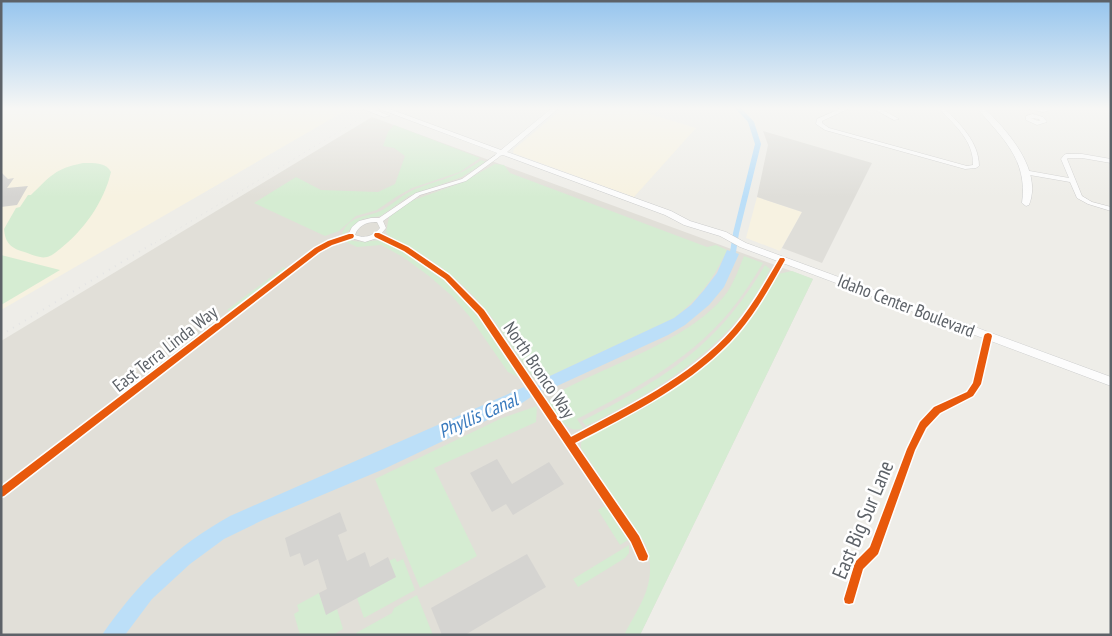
<svg xmlns="http://www.w3.org/2000/svg" width="1112" height="636" font-family="'PT Sans Narrow',sans-serif">
  <rect width="100%" height="100%" fill="#eeede8"/>
  <g fill="#f7f2e1">
    <polygon points="1,108 350,108 1,310"/>
    <polygon points="563,108 629,108 696,128 634,197 513,153 514,149"/>
    <polygon points="757,197 802,212 780,251 746,238"/>
  </g>
  <polygon fill="#dfded9" points="763,131 872,163 822,263 782,248 802,212 757,197 768,145"/>
  <polygon fill="#e1dfd8" points="372,117 813,279 640,635 1,635 1,341"/>
  <g fill="#d5ecd2">
    <polygon points="394,125 480,158 460,172 412,188 396,197 377,210 356,216 339,231 325,236 254,203 296,177 321,190 378,192 395,184 405,156 394,148 383,146 388,132"/>
    <path d="M481 160 486 162 462 177 409 196 381 216 363 219 342 236C345 217 365 217 378 212 390 207 399 197 411 191 436 180 458 178 481 160Z"/>
    <path d="M83 163C94 163 106 162 111 172 104 202 84 230 60 249 56 252 52 256 47 257 39 259 29 253 21 251 9 247 5 241 4 229L16 208 20 207 28 195H31C51 176 54 169 83 163Z"/>
    <path d="M495 164 504 165 510 173 707 247 716 245 727 250C714 278 699 299 674 318L537 382C522 363 508 340 493 319 466 283 430 256 389 236L386 232 389 217 411 201 461 183Z"/>
    <path d="M350 240C362 244 372 239 384 241 394 244 405 252 414 258 464 289 489 332 522 379L508 372 470 317 452 296 429 276 403 257 381 245 357 247 344 241Z"/>
    <polygon points="1,255 60,270 1,305"/>
    <path d="M744 256 763 263C755 276 747 289 738 301 696 357 637 388 577 419L583 428C566 436 556 412 548 401L561 391C612 363 694 339 728 291 735 280 739 268 744 256Z"/>
    <path d="M765 265 770 269C735 345 659 390 586 426L582 421C665 378 717 347 765 265Z"/>
    <polygon points="284,267 286,270 233,311 227,310"/>
    <path d="M792 271 813 279 640 635H624C641 603 658 582 646 545L581 448V443L584 439 644 408 691 377 721 351 756 312 778 274Z"/>
    <polygon points="537,406 536,422 434,468 477,556 420,588 375,479 502,418"/>
    <polygon points="605,506 628,540 620,545 598,510"/>
    <polygon points="629,545 629,553 625,558 578,587 573,579"/>
    <polygon points="395,558 397,562 403,559 415,590 364,618 357,598 389,561"/>
    <polygon points="319,593 326,614 337,609 343,629 333,635 300,635 294,614 299,611 297,605"/>
    <polygon points="417,595 433,635 357,635 356,633 392,613 394,608"/>
  </g>
  <g fill="#bcdff8">
    <polygon points="727,250 739,254 724,287 709,305 685,325 668,335 544,392 537,382 674,318 691,305 704,290 717,273"/>
    <path d="M524 387 531 397 519 405 384 469 265 519 224 539 190 564 152 599 125 635H102C137 584 176 546 230 516Z"/>
  </g>
  <g fill="none" stroke-linecap="round" stroke-linejoin="round">
    <g fill="#bcdff8" fill-rule="evenodd">
      <polygon points="735,108 741,108 754,122 761,144 739,233 736,252 732,262 730,262 727,260 730,252 733,233 755,144 748,122"/>
      <polygon points="550,380 553,381 554,383 553,385 522,399 519,400 516,399 515,397 516,395"/>
    </g>
  </g>
  <g fill="#d5d4d1">
    <polygon points="1,172 8,179 14,178 7,188 28,186 17,205 1,207"/>
    <polygon points="497,459 512,484 549,462 564,484 513,515 506,504 492,512 470,473"/>
    <polygon points="340,512 347,531 338,535 347,561 365,552 370,567 388,557 396,577 326,615 319,593 327,589 318,559 304,566 300,553 290,557 285,538"/>
    <polygon points="527,554 546,587 465,635 442,635 431,608"/>
  </g>
  <g fill="none" stroke-linecap="round" stroke-linejoin="round">
    <g stroke="#cbcbca" stroke-width="1">
      <g id="street">
        <path d="M842 108H850L822 121V123L829 128 967 166 973 165C974 141 954 124 938 108H944C960 124 979 142 979 166L976 168 965 169 825 130 816 124 817 119Z"/>
        <polygon points="872,108 879,108 899,119 894,120"/>
        <polygon points="1025,108 1060,108 1043,112"/>
        <path d="M1033 114 1043 117 1047 122 1037 125 1026 120V116ZM1031 118 1039 119 1040 121H1038Z"/>
        <path d="M497 154 500 156 499 157 466 181 420 195 383 221 386 228 381 234 408 247 449 275 484 310 571 437C627 407 690 378 733 329 752 307 765 283 780 258H784L785 260C771 285 757 311 738 333 695 383 632 413 575 443L639 536 648 556 647 560 643 561 639 560 631 542 478 314 445 279 404 251 377 238 365 242 351 238 332 245 319 252 4 496 1 497V487L315 248 328 241 348 235 352 227 359 221 371 218H379L416 193 462 179ZM375 222H377L380 228C373 236 365 239 355 235 358 226 366 222 375 222Z"/>
        <polygon points="1082,154 1111,159 1111,163 1082,158 1068,158 1067,159 1082,196 1092,202 1111,207 1111,211 1088,204 1077,198 1070,182 1024,174 1021,172 1024,170 1069,178 1061,159 1064,155 1066,154"/>
        <polygon points="988,333 991,334 992,336 981,384 973,396 940,413 926,428 915,450 878,554 863,569 853,603 849,604 845,603 844,599 854,566 855,562 870,547 907,449 920,422 934,407 967,392 973,383 984,336 985,334"/>
      </g>
    </g>
    <g stroke="#cbcccc" stroke-width="1">
      <g id="secondary">
        <polygon points="360,108 370,108 390,116 384,117"/>
        <polygon points="377,108 387,108 501,150 552,108 559,108 507,152 671,211 690,221 726,232 746,243 1111,377 1111,386 740,247 720,236 684,225 665,215 503,155 496,157 495,155 497,153"/>
        <path d="M977 108H984C1007 130 1043 170 1029 205L1026 206 1022 203C1028 159 1002 138 977 108Z"/>
      </g>
    </g>
    <use href="#street" fill="#fcfcfc" fill-rule="evenodd"/>
    <use href="#secondary" fill="#fcfcfc" fill-rule="evenodd"/>
    <polyline stroke="#e4e4e4" stroke-width="1" stroke-dasharray="1 5" stroke-linecap="butt" points="155,243 378,108"/>
    <polyline stroke="#e4e4e4" stroke-width="2" stroke-dasharray="1 6" stroke-linecap="butt" points="1,335 157,241"/>
    <g stroke="#fff" stroke-width="3">
      <g id="cycleway">
        <path d="M375 233H379L408 247 449 275 484 310 571 437C627 407 690 378 733 329 752 307 765 283 780 258H784L785 260C771 285 757 311 738 333 695 383 632 413 575 443L639 536 648 556 647 560 643 561 639 560 631 542 478 314 445 279 404 251 375 237 374 235Z"/>
        <polygon points="349,234 353,234 354,236 353,238 332,245 319,252 4,496 1,497 1,487 315,248 328,241"/>
        <polygon points="988,333 991,334 992,336 981,384 973,396 940,413 926,428 915,450 878,554 863,569 853,603 849,604 845,603 844,599 854,566 855,562 870,547 907,449 920,422 934,407 967,392 973,383 984,336 985,334"/>
      </g>
    </g>
    <use href="#cycleway" fill="#e8590c" fill-rule="evenodd"/>
  </g>
  <linearGradient id="sky" x2="0" y2="1"><stop stop-color="#96c5ee"/><stop offset="0.55" stop-color="#f7f7f5"/><stop offset="1" stop-color="#f7f7f5" stop-opacity="0"/></linearGradient>
  <rect width="1112" height="197" fill="url(#sky)"/>
  <g text-anchor="middle" stroke-width="5" stroke-linejoin="round" paint-order="stroke">
    <g font-size="18" fill="#5d6268" stroke="#fff">
      <text transform="translate(906 306) rotate(21)" y="6">Idaho Center Boulevard</text>
      <text transform="translate(165 349) rotate(-38)" y="6">East Terra Linda Way</text>
      <text transform="translate(539 370) rotate(56)" y="6">North Bronco Way</text>
    </g>
    <g font-size="19" font-style="italic" fill="#3879bd" stroke="#fff">
      <text transform="translate(478 415) rotate(-24)" y="7">Phyllis Canal</text>
    </g>
    <g font-size="21" fill="#5d6268" stroke="#fff">
      <text transform="translate(863 520) rotate(-67)" y="7">East Big Sur Lane</text>
    </g>
  </g>
  <rect width="1112" height="636" fill="none" stroke="#5d6268" stroke-width="5"/>
</svg>
